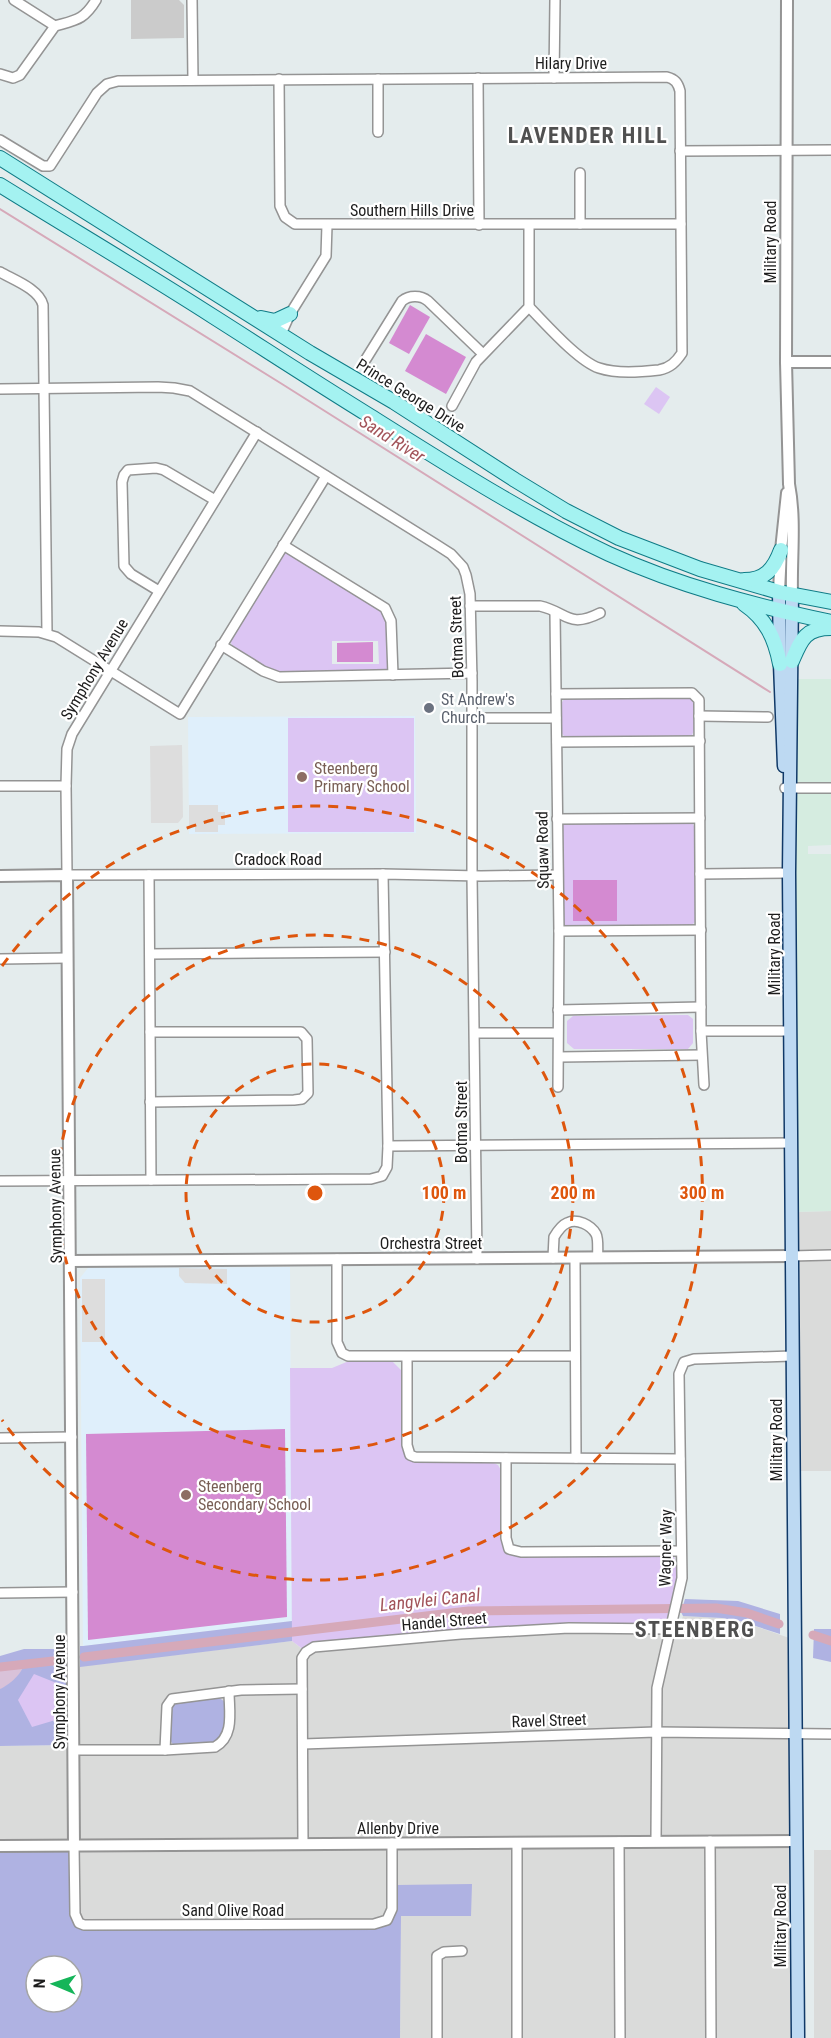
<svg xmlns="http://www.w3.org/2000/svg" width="831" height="2038" font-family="'Roboto Condensed',sans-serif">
  <rect width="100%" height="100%" fill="#e4eced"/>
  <g fill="#dadbda">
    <polygon points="831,1211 831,1471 793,1471 792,1212"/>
    <polygon points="683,1616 722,1618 740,1621 795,1640 798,2038 400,2038 401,1915 471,1916 396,1913 387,1920 88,1925 0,1846 0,1746 74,1745 74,1667 292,1641 306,1652 569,1628 679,1628"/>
    <rect x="814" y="1850" width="17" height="188"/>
  </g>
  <polygon fill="#d5ece0" points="792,679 831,679 831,845 808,846 808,854 831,854 831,1211 792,1212"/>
  <g fill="#dfeffb">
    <polygon points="415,716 416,833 189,834 188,717"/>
    <polygon points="290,1267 292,1621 83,1646 80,1278 88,1268"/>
  </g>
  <polygon fill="#cbcbcb" points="131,0 179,0 184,5 184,38 131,39"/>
  <g fill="#afb2e2" fill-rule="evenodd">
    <polygon points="685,1599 738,1601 780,1614 780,1634 740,1621 722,1618 683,1616 681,1612"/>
    <polygon points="292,1621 292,1641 80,1667 80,1646 83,1646"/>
    <polygon points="814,1629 831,1629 831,1662 813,1658"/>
    <polygon points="24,1649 67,1649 68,1745 0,1746 0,1656"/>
    <polygon points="218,1697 225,1702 227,1729 219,1742 174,1746 170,1740 170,1707 172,1703"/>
    <path d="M0 1846H74L79 1923 387 1920 396 1913V1885L472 1884 471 1916H401L400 2038H0ZM36 1966H72V2002H36Z"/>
  </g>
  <path fill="#d9c2d9" d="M24 1664C22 1674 9 1685 0 1689V1667Z"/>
  <g fill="#dcc5f3" fill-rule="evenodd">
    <polygon points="656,387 670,397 659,414 644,404"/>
    <path d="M285 553H290L382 611 387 619V670L383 672H276L269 670 233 647 230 641ZM332 641H378L379 664H332Z"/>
    <path d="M686 696C699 701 697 725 692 735L684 738H569L564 736 561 732V704L564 699 569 697Z"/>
    <rect x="288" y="718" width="126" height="114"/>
    <polygon points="688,822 693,824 695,829 696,920 693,924 687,927 569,927 564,925 561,921 560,831 563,825 568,823"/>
    <polygon points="688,1015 693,1019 693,1043 688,1049 574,1049 567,1043 567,1021 573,1016"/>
    <path d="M349 1361H392L402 1371 403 1450 407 1459 416 1462H491L498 1465 502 1472 507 1551 516 1556 666 1554 673 1556C684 1570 674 1606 667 1621L664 1625 561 1626 304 1650 292 1641 290 1368H332Z"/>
    <polygon points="34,1674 59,1684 59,1719 32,1727 18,1700"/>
  </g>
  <g fill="#d48ad1">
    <polygon points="410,305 430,317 409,354 389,343"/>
    <polygon points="426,334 466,357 446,394 405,371"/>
    <polygon points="373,642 373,662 337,662 337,643"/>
    <rect x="573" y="880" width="44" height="41"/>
    <polygon points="285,1429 287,1617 88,1640 86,1434"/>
  </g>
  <g fill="#ddd">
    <polygon points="182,745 183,817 178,823 151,823 150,746"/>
    <polygon points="189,805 218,805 218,812 225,812 225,825 218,825 218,832 195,832 195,825 189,825"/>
    <polygon points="179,1268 227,1269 227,1284 185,1283 179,1276"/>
    <rect x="82" y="1279" width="23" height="63"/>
  </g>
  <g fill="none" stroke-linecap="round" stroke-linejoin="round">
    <polyline stroke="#d6a9b9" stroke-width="2" points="0,209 282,384 770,692"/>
    <g stroke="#d6a9b9" stroke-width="9">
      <polyline points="813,1635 831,1641"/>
      <polyline points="84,1657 468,1611 716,1608 747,1613 779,1624"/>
      <polyline points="0,1667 62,1660"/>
    </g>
    <g stroke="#949494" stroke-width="12">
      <g id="minor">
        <polyline points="14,0 55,26"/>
        <polyline points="192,0 193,80"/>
        <path d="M0 74 13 78 20 75 55 26C76 20 84 20 96 0"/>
        <polyline points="478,78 479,225"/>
        <polyline points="554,78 555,0"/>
        <polyline points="279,79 280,206 285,217 295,224 681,224"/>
        <polyline points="378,79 378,132"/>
        <path d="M0 140 43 166H50L97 93 107 84 118 81 667 77C675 79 678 83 680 91L682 353C676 362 670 368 659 370 640 372 617 374 599 368 578 361 545 323 529 307"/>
        <polyline points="680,151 831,150"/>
        <polyline points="580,224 580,173"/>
        <path d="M0 272C14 280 39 289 43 305L47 633"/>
        <polyline points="281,334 290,314 326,256 327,225"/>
        <path d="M366 359 402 301C409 295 421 295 428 301L483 354"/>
        <polyline points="0,389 158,387 174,388 190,391 437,545 451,554 463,567 466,575 470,594 472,681 472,876 477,1259"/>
        <polyline points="452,406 476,362 529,307 529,225"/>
        <polyline points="257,432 72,734 67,749 66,786 67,875 383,874 481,876 557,875"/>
        <polyline points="283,545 385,608 391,621 393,675"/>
        <polyline points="159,591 131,574 124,566 122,482 124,475 128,470 156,468 164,470 215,500"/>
        <path d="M470 606H540C567 612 568 629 600 613"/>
        <polyline points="555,612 559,931 558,1087"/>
        <polyline points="0,631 39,632 56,637 180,714 326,476"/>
        <polyline points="221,645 263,671 279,677 472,673"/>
        <polyline points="556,694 692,693 699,700 701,1031 704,1085"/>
        <polyline points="699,716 768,717"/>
        <polyline points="472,718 556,718"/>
        <polyline points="557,742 700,741"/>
        <polyline points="0,786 66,786"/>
        <polyline points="785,788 831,788"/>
        <polyline points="557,819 700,818"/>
        <polyline points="700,874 789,873"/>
        <polyline points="149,875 151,1180"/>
        <polyline points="559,931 701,930"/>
        <polyline points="150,954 385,952"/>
        <polyline points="0,959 67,958"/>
        <polyline points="558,1010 701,1007"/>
        <polyline points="701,1031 790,1031"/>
        <polyline points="150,1032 301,1032 307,1039 308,1093 302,1099 294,1100 150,1102"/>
        <polyline points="476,1033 557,1033"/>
        <polyline points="559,1057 701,1055"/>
        <polyline points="388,1146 791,1143"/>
        <polyline points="0,1181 371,1179 382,1176 387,1167 388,1146 383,874"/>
        <polyline points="791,1256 831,1255"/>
        <path d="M553 1258 554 1237C557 1232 562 1225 567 1223 577 1218 591 1225 596 1234 599 1240 597 1251 598 1257"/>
        <polyline points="575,1258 576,1458"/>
        <polyline points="337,1259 337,1342 342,1353 348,1356 575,1356"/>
        <polyline points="407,1357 407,1445 410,1455 415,1457 680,1459"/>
        <polyline points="0,1438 72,1437"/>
        <polyline points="506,1458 506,1538 509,1549 521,1552 681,1551"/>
        <polyline points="0,1593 73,1592"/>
        <polyline points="303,1744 656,1732 831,1734"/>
        <path d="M74 1750H165L215 1747C235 1736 229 1711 229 1691"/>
        <polyline points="165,1750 167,1706 172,1699 241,1690 302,1689"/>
        <polyline points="656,1841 657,1688 682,1578 679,1374 684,1362 694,1359 792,1356"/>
        <polyline points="710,1841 711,2038"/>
        <polyline points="619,1842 620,2038"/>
        <polyline points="517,1843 517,2038"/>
        <polyline points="303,1844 302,1658 306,1652 314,1647 461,1634 569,1628 670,1629"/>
        <polyline points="74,1846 75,1914 79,1923 84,1925 374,1924 387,1920 392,1909 392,1843"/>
        <polyline points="437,2038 437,1956 444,1952 462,1951"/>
      </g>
    </g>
    <g stroke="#949494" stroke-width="14">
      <g id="tertiary">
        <path d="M787 0 786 362 789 484C796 520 791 557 792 594"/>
        <polyline points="786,362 831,362"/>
        <polyline points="779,592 781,550 787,493"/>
        <polyline points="0,876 67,875 74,1846"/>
        <polyline points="70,1261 791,1256"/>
        <polyline points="0,1846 796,1841"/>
      </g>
    </g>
    <g stroke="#103968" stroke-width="15">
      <g id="secondary">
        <polyline points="779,592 780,664 784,766"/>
        <polyline points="792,594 789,873 798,2038"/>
      </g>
    </g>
    <g stroke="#0f7b86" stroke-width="16">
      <g id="primary">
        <polyline points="0,158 310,353 394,402 515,480 566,511 619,538 700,569 779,592 831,602"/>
        <path d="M0 185C71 229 144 272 214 317 266 350 318 384 370 416 448 465 526 515 609 554 679 586 756 606 831 622"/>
        <polyline points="261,318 275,321 290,314"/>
        <path d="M744 580C765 580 774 569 781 550"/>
        <path d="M744 604C766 619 775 638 780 664"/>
        <path d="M792 661C801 640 805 628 831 628"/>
      </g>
    </g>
    <use href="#minor" stroke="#fff" stroke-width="9"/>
    <use href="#tertiary" stroke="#fff" stroke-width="10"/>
    <use href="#secondary" stroke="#bdd9f2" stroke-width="12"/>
    <use href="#primary" stroke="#a4f2f1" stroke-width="14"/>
  </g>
  <g fill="none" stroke="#de560d" stroke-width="3" stroke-dasharray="10 8">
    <circle cx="315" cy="1193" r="129"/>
    <circle cx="315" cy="1193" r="258"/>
    <path d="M2 966A387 387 0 1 1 2 1420"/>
  </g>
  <circle fill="#6b7280" stroke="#fff" stroke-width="2" cx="429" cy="708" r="6"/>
  <g fill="#8d6e63" stroke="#fff" stroke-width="2">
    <circle cx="302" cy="777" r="6"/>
    <circle cx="186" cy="1495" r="6"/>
  </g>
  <g text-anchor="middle" stroke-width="4.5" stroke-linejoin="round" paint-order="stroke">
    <g font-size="16" fill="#1d1d1d" stroke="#fff">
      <text x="571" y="69">Hilary Drive</text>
      <text x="412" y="216">Southern Hills Drive</text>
      <text transform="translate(770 242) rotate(-90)" y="6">Military Road</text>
      <text transform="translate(411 395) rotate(32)" y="6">Prince George Drive</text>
      <text transform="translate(456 637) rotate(-92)" y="6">Botma Street</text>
      <text transform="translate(94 669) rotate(-59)" y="6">Symphony Avenue</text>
      <text transform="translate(542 850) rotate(-91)" y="6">Squaw Road</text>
      <text x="278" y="865">Cradock Road</text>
      <text transform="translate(774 954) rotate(-90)" y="6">Military Road</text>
      <text transform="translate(461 1122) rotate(-90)" y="6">Botma Street</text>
      <text transform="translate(55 1206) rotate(-91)" y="6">Symphony Avenue</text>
      <text x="431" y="1249">Orchestra Street</text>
      <text transform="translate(776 1440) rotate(-90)" y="6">Military Road</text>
      <text transform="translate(665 1548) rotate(-89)" y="6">Wagner Way</text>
      <text transform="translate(444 1621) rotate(-5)" y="6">Handel Street</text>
      <text transform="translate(59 1692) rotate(-90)" y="6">Symphony Avenue</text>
      <text transform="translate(549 1720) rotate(-2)" y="6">Ravel Street</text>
      <text x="398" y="1834">Allenby Drive</text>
      <text x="233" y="1916">Sand Olive Road</text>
      <text transform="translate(780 1926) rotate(-90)" y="6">Military Road</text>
    </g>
    <g font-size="16" fill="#5b616d" stroke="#fff" text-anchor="start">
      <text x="441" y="705">St Andrew's<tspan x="441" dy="18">Church</tspan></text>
    </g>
    <g font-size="16" fill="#785e54" stroke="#fff" text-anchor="start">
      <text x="314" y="774">Steenberg<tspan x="314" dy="18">Primary School</tspan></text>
      <text x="198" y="1492">Steenberg<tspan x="198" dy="18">Secondary School</tspan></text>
    </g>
    <g font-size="18" font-style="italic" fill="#a2545a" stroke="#fff">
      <text transform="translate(392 439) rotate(32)" y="6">Sand River</text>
      <text transform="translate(430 1600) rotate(-6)" y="6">Langvlei Canal</text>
    </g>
    <g font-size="22" font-weight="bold" letter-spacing="1.5" fill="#505050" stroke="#fff">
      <text x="588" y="143">LAVENDER HILL</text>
      <text x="695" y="1637">STEENBERG</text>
    </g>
  </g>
  <circle cx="315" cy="1193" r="9" fill="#de560d" stroke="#fff" stroke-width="3"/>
  <g font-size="18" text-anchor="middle" font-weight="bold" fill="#de560d" stroke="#fff" stroke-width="4.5" stroke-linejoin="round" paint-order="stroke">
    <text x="444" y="1199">100 m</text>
    <text x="573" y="1199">200 m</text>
    <text x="702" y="1199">300 m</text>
  </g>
  <g transform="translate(54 1984) rotate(272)"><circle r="28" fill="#ffffff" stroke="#a5a5a5" stroke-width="1.5"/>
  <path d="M0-4.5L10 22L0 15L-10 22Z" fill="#15b559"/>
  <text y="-9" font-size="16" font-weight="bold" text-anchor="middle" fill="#1d1d1d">N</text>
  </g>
</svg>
